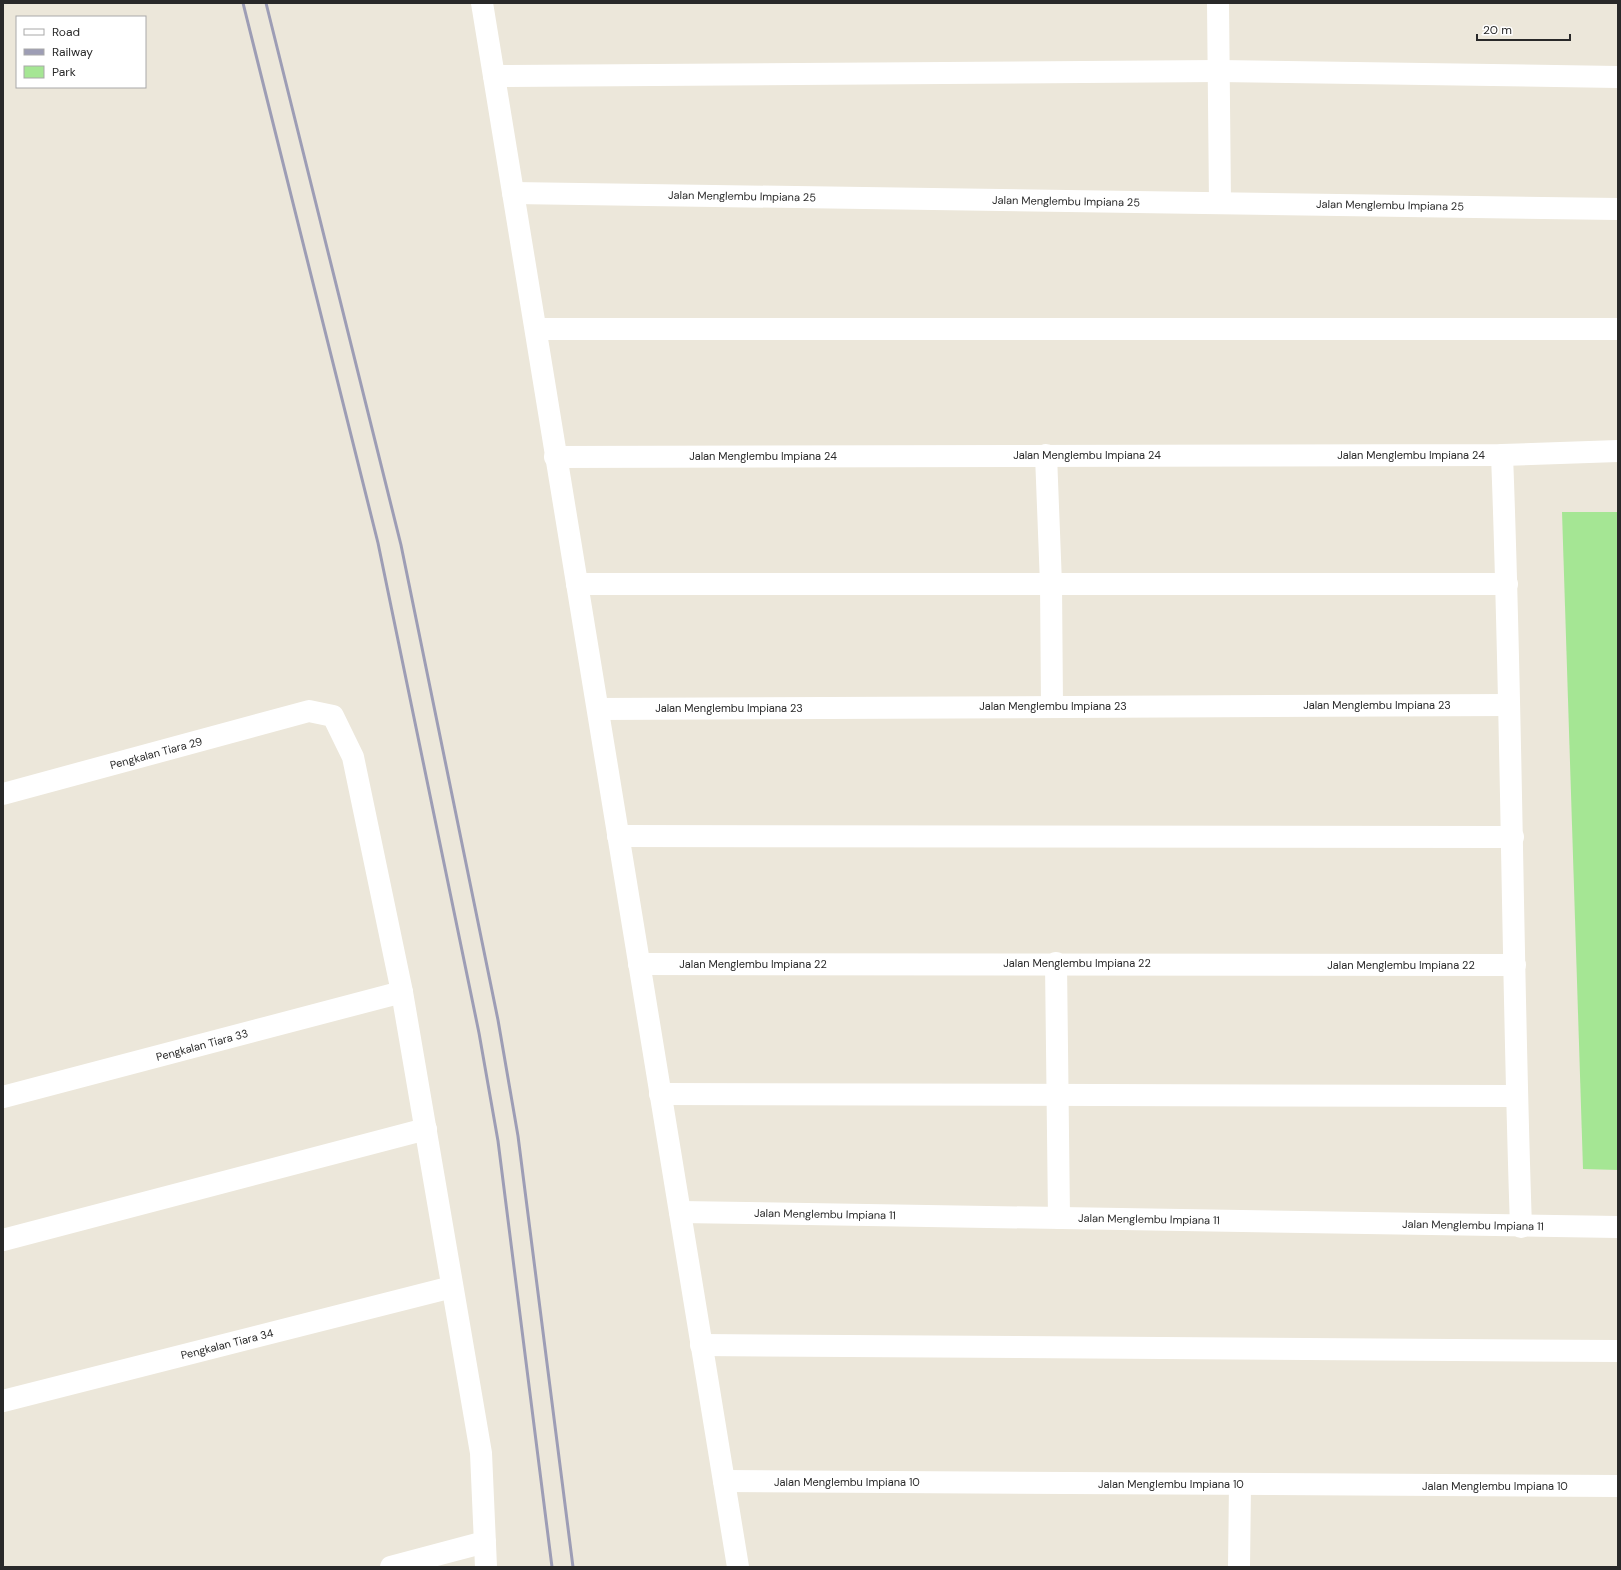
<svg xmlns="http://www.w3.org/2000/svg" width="1621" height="1570" font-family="'DM Sans',sans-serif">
  <rect width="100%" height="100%" fill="#ece7da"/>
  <polygon fill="#a5e694" points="1562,512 1618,512 1618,1170 1583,1169"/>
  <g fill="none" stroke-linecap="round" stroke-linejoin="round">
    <g stroke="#fff" stroke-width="22">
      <polyline points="482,3 738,1567"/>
      <polyline points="1218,3 1220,203"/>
      <polyline points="494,76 1219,71 1618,77"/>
      <polyline points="513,193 1618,209"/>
      <polyline points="536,329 1618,329"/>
      <polyline points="1046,455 1051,584 1052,706"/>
      <path d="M1502 455C1512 712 1512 969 1521 1227"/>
      <polyline points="555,457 1502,455 1618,451"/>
      <polyline points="577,584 1507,584"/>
      <polyline points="598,709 1509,705"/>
      <polyline points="3,794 309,711 333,716 353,757 402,992 481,1453 486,1567"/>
      <polyline points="618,836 1513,837"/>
      <polyline points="1056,963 1059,1218"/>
      <polyline points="639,964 1515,965"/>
      <polyline points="660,1094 1517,1096"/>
      <polyline points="3,1097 402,992"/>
      <polyline points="680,1212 1618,1227"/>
      <polyline points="3,1240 426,1129"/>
      <polyline points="701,1345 1618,1351"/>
      <polyline points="3,1401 452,1287"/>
      <polyline points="724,1481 1618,1486"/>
      <polyline points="391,1567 485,1542"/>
      <polyline points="1239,1567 1240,1485"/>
    </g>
    <g stroke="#9d9db5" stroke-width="3">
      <polyline points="243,3 378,543 479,1033 498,1141 552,1567"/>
      <polyline points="266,3 401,545 498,1020 518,1136 573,1567"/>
    </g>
  </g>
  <g text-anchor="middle" stroke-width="4" stroke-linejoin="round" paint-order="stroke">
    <g font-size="11" fill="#292929" stroke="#fff">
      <text transform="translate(742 196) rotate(1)" y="4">Jalan Menglembu Impiana 25</text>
      <text transform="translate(1066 201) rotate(1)" y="4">Jalan Menglembu Impiana 25</text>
      <text transform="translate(1390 205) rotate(1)" y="4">Jalan Menglembu Impiana 25</text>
      <text x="1087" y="459">Jalan Menglembu Impiana 24</text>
      <text x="1411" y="459">Jalan Menglembu Impiana 24</text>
      <text x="763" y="460">Jalan Menglembu Impiana 24</text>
      <text x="1377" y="709">Jalan Menglembu Impiana 23</text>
      <text x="1053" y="710">Jalan Menglembu Impiana 23</text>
      <text x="729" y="712">Jalan Menglembu Impiana 23</text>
      <text transform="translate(156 753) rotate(-15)" y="4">Pengkalan Tiara 29</text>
      <text x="1077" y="967">Jalan Menglembu Impiana 22</text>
      <text x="753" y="968">Jalan Menglembu Impiana 22</text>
      <text x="1401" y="969">Jalan Menglembu Impiana 22</text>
      <text transform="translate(202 1045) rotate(-15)" y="4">Pengkalan Tiara 33</text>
      <text transform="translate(825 1214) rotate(1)" y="4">Jalan Menglembu Impiana 11</text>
      <text transform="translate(1149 1219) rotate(1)" y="4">Jalan Menglembu Impiana 11</text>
      <text transform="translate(1473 1225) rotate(1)" y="4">Jalan Menglembu Impiana 11</text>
      <text transform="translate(227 1344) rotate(-14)" y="4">Pengkalan Tiara 34</text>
      <text x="847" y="1486">Jalan Menglembu Impiana 10</text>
      <text x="1171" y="1488">Jalan Menglembu Impiana 10</text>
      <text x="1495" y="1490">Jalan Menglembu Impiana 10</text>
    </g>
  </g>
  <rect width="1621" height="1570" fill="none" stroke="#292929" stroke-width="8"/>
  <rect x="16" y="16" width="130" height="72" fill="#ffffff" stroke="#a9a9a9"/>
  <rect x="24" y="29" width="20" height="6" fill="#ffffff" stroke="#a9a9a9"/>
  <text x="52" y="36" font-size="12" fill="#292929">Road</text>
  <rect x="24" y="49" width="20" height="6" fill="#9d9db5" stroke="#a9a9a9"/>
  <text x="52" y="56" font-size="12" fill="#292929">Railway</text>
  <rect x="24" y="66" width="20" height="12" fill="#a5e694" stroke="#a9a9a9"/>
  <text x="52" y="76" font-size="12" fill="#292929">Park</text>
  <path d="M1477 34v6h93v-6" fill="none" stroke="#292929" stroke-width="2"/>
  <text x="1483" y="34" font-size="12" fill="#292929" stroke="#ffffff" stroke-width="3" paint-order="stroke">20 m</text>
</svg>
